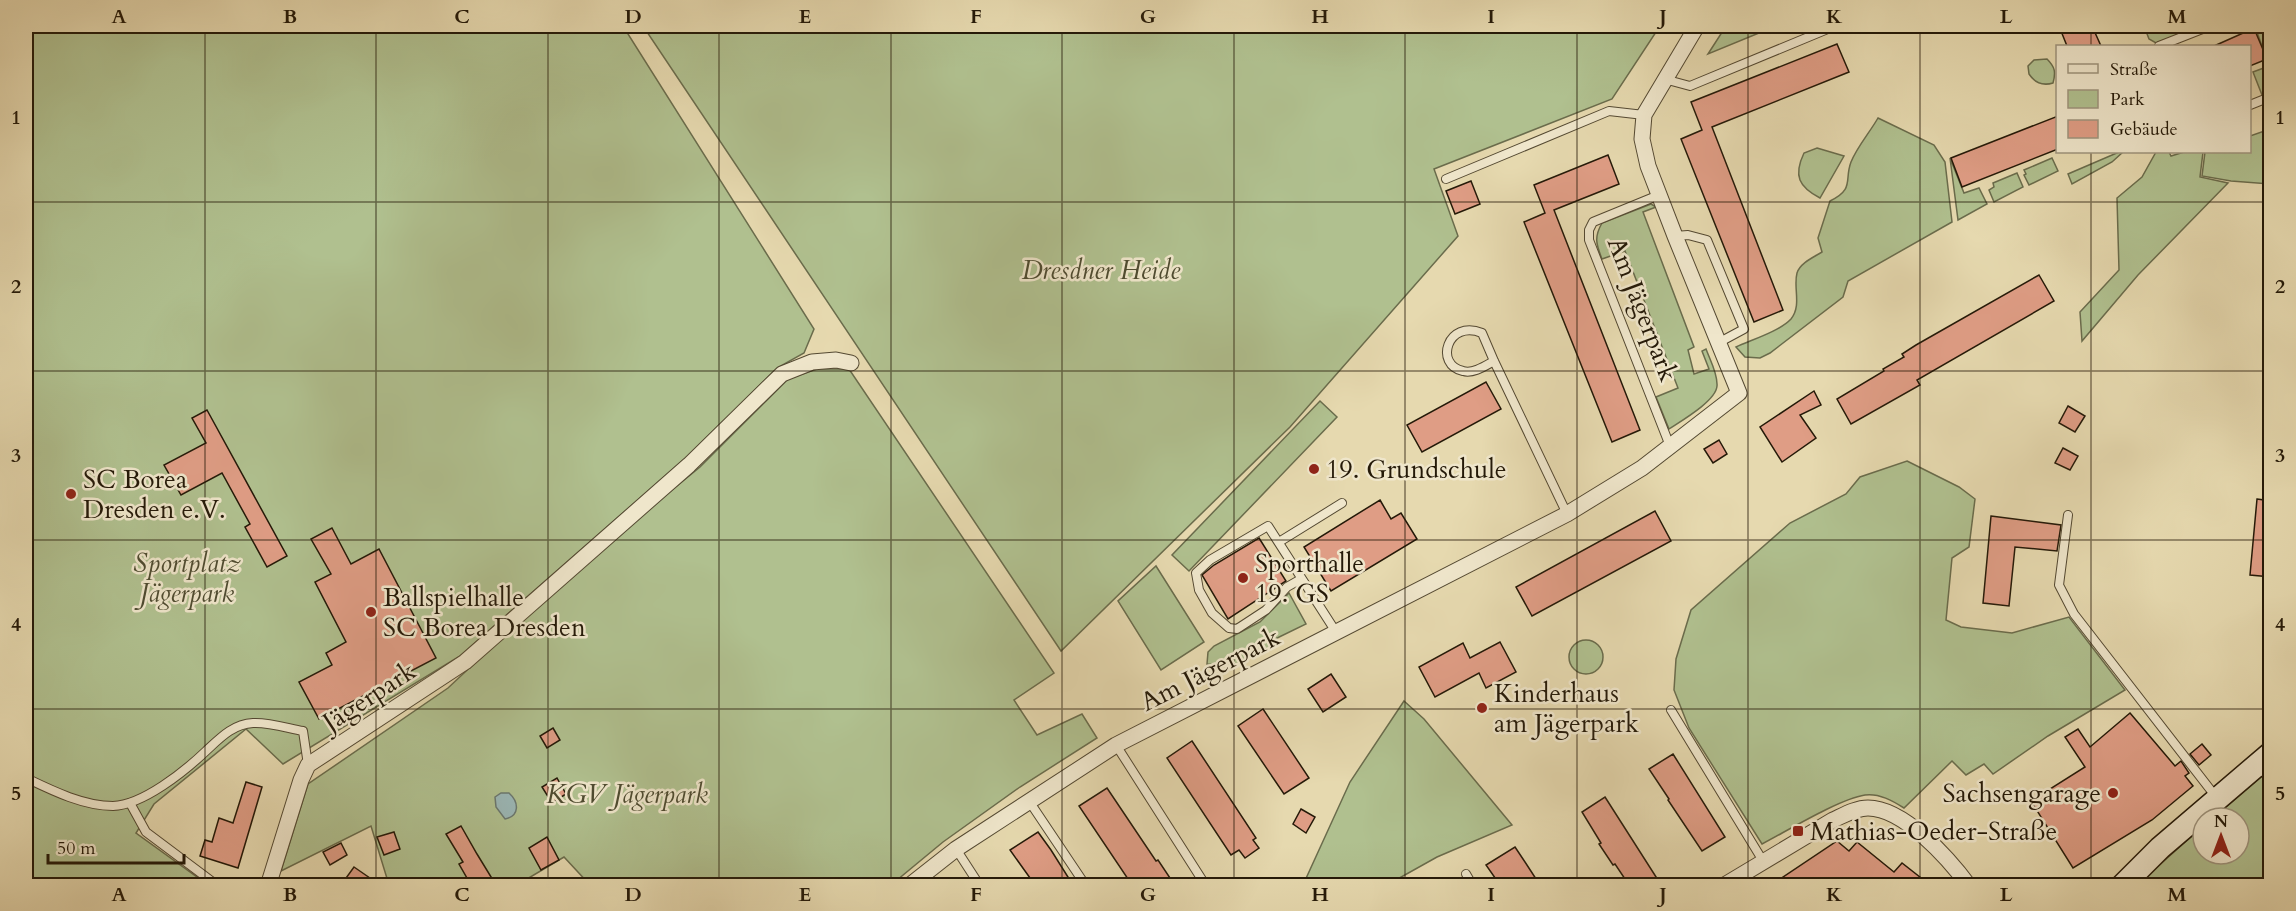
<svg xmlns="http://www.w3.org/2000/svg" width="2296" height="911" font-family="Cardo,serif">
  <rect width="100%" height="100%" fill="#e6d9af"/>
  <filter id="stains"><feTurbulence type="fractalNoise" baseFrequency=".00333" numOctaves="4"/><feColorMatrix values="0 0 0 0 .2 0 0 0 0 .09 0 0 0 0 .02 0 0 0 .5 -.17"/></filter>
  <radialGradient id="worn" r=".72"><stop offset=".6" stop-color="#630" stop-opacity="0"/><stop offset="1" stop-color="#630" stop-opacity=".3"/></radialGradient>
  <g fill="#b0c08f" stroke="#6a6c4c" stroke-width="1.5">
    <polygon points="26,26 623,26 814,329 804,353 777,368 689,455 460,656 283,764 246,729 154,804 136,833 208,885 26,885"/>
    <polygon points="643,26 1660,26 1612,99 1434,169 1458,236 1290,427 1061,651"/>
    <polygon points="1726,26 1776,26 1708,54"/>
    <polygon points="2144,26 2151,26 2154,33 2175,26 2203,26 2156,43 2149,39"/>
    <polygon points="2270,26 2270,91 2262,95 2253,72 2269,66 2257,32"/>
    <path d="M2047 59C2055 67 2056 72 2053 83 2043 86 2035 83 2029 74L2028 66 2034 60Z"/>
    <path d="M1878 118 1934 145 1945 162 1952 222 1848 281 1843 297 1770 353 1760 358 1745 357 1736 347C1751 340 1780 331 1791 319 1802 305 1793 288 1797 273 1800 263 1814 257 1822 252L1818 238 1830 201C1855 189 1844 180 1851 162 1857 147 1870 132 1878 118Z"/>
    <polygon points="2270,129 2270,184 2231,181 2202,176 2205,152 2250,152 2250,136"/>
    <path d="M1817 148 1844 156 1820 198C1799 187 1793 176 1804 153Z"/>
    <polygon points="2119,152 2123,152 2112,162 2072,184 2068,174"/>
    <polygon points="2156,152 2169,152 2171,156 2184,152 2203,152 2200,177 2228,183 2138,275 2082,341 2080,312 2119,270 2117,198 2142,177"/>
    <polygon points="1950,158 1964,193 1979,188 1987,204 1958,220"/>
    <polygon points="2052,158 2058,171 2029,185 2024,175 2026,174 2024,170"/>
    <polygon points="2017,173 2023,187 1994,202 1989,190 1994,187 1993,183"/>
    <path d="M1651 204 1656 207 1643 212 1694 347 1688 350 1694 374 1709 369 1702 351 1706 349C1710 360 1718 374 1717 386 1716 401 1681 421 1669 429L1656 397 1678 388 1625 251 1602 259C1596 244 1594 237 1602 223Z"/>
    <polygon points="817,369 849,369 1054,673 1014,700 1037,735 1082,714 1097,738 1020,787 943,842 891,885 590,885 564,857 517,885 389,885 371,826 281,871 308,784 448,688 574,570 700,467 788,379"/>
    <polygon points="1320,401 1337,417 1189,571 1172,555"/>
    <path d="M1907 461 1959 487 1975 499 1969 547 1952 558 1946 620 1961 627 2012 633 2069 617 2125 690 2048 736 1993 774 1984 764 1966 775 1952 761 1904 808C1893 801 1879 793 1865 795 1839 799 1787 831 1762 844L1689 728 1674 690 1676 659 1691 610 1790 523 1846 494 1860 477Z"/>
    <polygon points="1156,566 1204,642 1161,670 1118,601"/>
    <polygon points="1289,593 1306,624 1271,641 1272,646 1230,667 1207,664 1208,652 1214,646 1260,622"/>
    <circle cx="1586" cy="657" r="17"/>
    <polygon points="1404,701 1424,719 1512,825 1437,857 1387,885 1303,885 1350,782"/>
    <polygon points="2270,769 2270,885 2136,886 2203,826 2203,854 2239,854 2239,818 2213,818"/>
  </g>
  <path fill="#9bb7b6" stroke="#6b7870" stroke-width="1.5" d="M501 793H509C519 802 520 816 505 819L496 807 495 797Z"/>
  <g fill="#df9d85" stroke="#241908" stroke-width="1.5">
    <polygon points="2059,26 2092,26 2101,46 2067,46"/>
    <polygon points="2250,26 2253,26 2267,59 2250,66 2250,46 2214,46 2250,30"/>
    <polygon points="1837,44 1849,72 1712,127 1783,310 1754,322 1681,139 1702,130 1691,102"/>
    <polygon points="2058,116 2058,149 1962,187 1951,158"/>
    <polygon points="1608,155 1619,184 1554,210 1640,430 1612,442 1524,222 1545,213 1534,185"/>
    <polygon points="1471,181 1480,204 1455,214 1446,191"/>
    <polygon points="2039,275 2054,301 1917,380 1920,385 1851,424 1837,399 1884,371 1883,369 1904,357 1902,354 1916,345"/>
    <polygon points="1486,382 1501,409 1422,452 1407,425"/>
    <polygon points="1814,391 1821,405 1800,415 1816,438 1782,462 1760,427"/>
    <polygon points="2068,406 2085,416 2075,432 2059,423"/>
    <polygon points="207,410 287,556 267,567 245,527 250,524 222,473 181,495 164,465 206,443 192,418"/>
    <polygon points="1719,440 1727,454 1713,463 1704,449"/>
    <polygon points="2063,448 2078,456 2070,470 2055,463"/>
    <polygon points="2257,499 2271,501 2271,577 2250,575"/>
    <polygon points="1380,500 1391,519 1401,513 1417,539 1331,591 1304,547"/>
    <polygon points="1655,511 1671,541 1532,616 1516,587"/>
    <polygon points="1991,516 2061,525 2057,551 2015,547 2009,606 1983,603"/>
    <polygon points="332,528 351,564 379,549 436,658 319,719 299,682 332,665 326,653 346,642 315,582 331,574 311,539"/>
    <polygon points="1259,538 1286,581 1228,619 1202,575 1214,565"/>
    <polygon points="1500,642 1516,672 1486,688 1479,673 1435,697 1419,667 1463,643 1470,658"/>
    <polygon points="1331,674 1346,697 1323,712 1308,689"/>
    <polygon points="1263,709 1309,778 1284,794 1238,726"/>
    <polygon points="2130,713 2175,766 2181,761 2189,773 2185,776 2193,786 2152,820 2073,868 2031,801 2085,767 2065,737 2078,729 2090,747"/>
    <polygon points="553,728 560,740 547,748 540,736"/>
    <polygon points="1192,741 1256,838 1253,840 1259,848 1245,858 1239,850 1231,855 1167,758"/>
    <polygon points="2202,744 2211,755 2199,765 2190,754"/>
    <polygon points="1673,754 1725,837 1702,851 1668,800 1669,799 1649,769"/>
    <polygon points="557,778 566,794 552,803 542,787"/>
    <polygon points="246,782 262,787 238,868 200,856 205,840 212,842 219,818 233,823"/>
    <polygon points="1107,788 1156,861 1158,860 1170,878 1168,879 1172,885 1132,885 1079,806"/>
    <polygon points="1605,797 1658,880 1648,885 1629,885 1615,864 1613,865 1599,844 1601,843 1582,812"/>
    <polygon points="1301,809 1315,817 1306,833 1293,824"/>
    <polygon points="461,826 477,854 496,885 471,885 459,864 463,862 446,834"/>
    <polygon points="394,832 400,849 384,855 377,837"/>
    <polygon points="1038,832 1051,850 1073,885 1035,885 1010,850"/>
    <polygon points="547,837 559,860 541,870 529,848"/>
    <polygon points="1837,841 1849,851 1857,842 1894,872 1902,863 1930,885 1771,885"/>
    <polygon points="341,843 347,855 330,865 323,852"/>
    <polygon points="1515,847 1525,862 1540,885 1500,885 1486,865"/>
    <polygon points="354,867 380,885 341,885"/>
  </g>
  <g fill="none" stroke-linecap="round" stroke-linejoin="round">
    <g stroke="#544932" stroke-width="10">
      <g id="lane">
        <polyline points="2159,46 2210,26"/>
        <polyline points="1664,79 1690,86 1835,26"/>
        <polyline points="2250,105 2270,97"/>
        <polyline points="1446,179 1609,111 1644,115"/>
        <polyline points="1659,195 1593,222 1589,230 1589,240 1670,446"/>
        <polyline points="1675,236 1688,235 1707,240 1744,329 1718,343"/>
        <path d="M1494 361C1485 366 1473 374 1463 371 1434 365 1447 319 1482 333L1494 361 1567 514"/>
        <polyline points="2068,515 2059,585 2074,614 2216,797"/>
        <polyline points="1279,542 1342,503"/>
        <polyline points="1301,579 1287,587 1266,610 1237,629 1229,628 1212,613 1199,590 1196,573 1210,560 1268,526 1336,632"/>
        <polyline points="1671,710 1763,861"/>
        <polyline points="1116,745 1206,886"/>
        <polyline points="2257,767 2270,777"/>
        <path d="M26 778C51 790 83 806 113 806 143 805 185 771 206 751 220 738 233 724 253 723 268 722 287 728 303 731L308 765"/>
        <polyline points="1029,801 1086,886"/>
        <polyline points="130,803 146,832 218,886"/>
        <polyline points="956,849 980,886"/>
        <polyline points="1466,874 1473,886"/>
      </g>
    </g>
    <g stroke="#544932" stroke-width="17">
      <g id="street">
        <polyline points="268,886 301,780 308,765 465,662 689,465 782,374 812,362 836,360 851,363"/>
        <polyline points="909,886 956,849 1116,745 1567,514 1642,468 1739,393 1675,236 1648,166 1642,139 1644,115 1697,26"/>
        <path d="M1723 886 1833 820C1844 815 1856 808 1868 808 1904 808 1949 859 1969 886"/>
      </g>
    </g>
    <g stroke="#241908" stroke-width="25">
      <polyline id="secondary" points="2122,886 2160,848 2270,754"/>
    </g>
    <use href="#lane" stroke="#efe6cb" stroke-width="8"/>
    <use href="#street" stroke="#efe6cb" stroke-width="15"/>
    <use href="#secondary" stroke="#efe6cb" stroke-width="22"/>
  </g>
  <path fill="none" stroke="#241908" stroke-width="1.5" stroke-opacity="0.55" d="M205 26V886M376 26V886M548 26V886M719 26V886M891 26V886M1062 26V886M1234 26V886M1405 26V886M1577 26V886M1748 26V886M1920 26V886M2091 26V46M2091 152V886M26 202H2270M26 371H2270M26 540H2270M26 709H2270"/>
  <g fill="#8f2418" stroke="#efe6cb" stroke-width="2">
    <circle cx="1314" cy="469" r="6"/>
    <circle cx="71" cy="494" r="6"/>
    <circle cx="1243" cy="578" r="6"/>
    <circle cx="371" cy="612" r="6"/>
    <circle cx="1482" cy="708" r="6"/>
    <circle cx="2113" cy="793" r="6"/>
    <rect x="1792" y="825" width="12" height="12" rx="3"/>
  </g>
  <g text-anchor="middle" stroke-width="5" stroke-linejoin="round" paint-order="stroke">
    <g font-size="26" font-style="italic" fill="#4e4b30" stroke="#efe6cb">
      <text x="1101" y="279">Dresdner Heide</text>
      <text x="187" y="572">Sportplatz<tspan x="187" dy="30">Jägerpark</tspan></text>
      <text x="627" y="803">KGV Jägerpark</text>
    </g>
    <g font-size="26" fill="#241908" stroke="#efe6cb">
      <text transform="translate(1643 309) rotate(69)" y="9">Am Jägerpark</text>
      <text transform="translate(1210 669) rotate(-27)" y="9">Am Jägerpark</text>
      <text transform="translate(369 696) rotate(-33)" y="9">Jägerpark</text>
    </g>
    <g font-size="26" fill="#241908" stroke="#efe6cb" text-anchor="start">
      <text x="1326" y="478">19. Grundschule</text>
      <text x="83" y="488">SC Borea<tspan x="83" dy="30">Dresden e.V.</tspan></text>
      <text x="1255" y="572">Sporthalle<tspan x="1255" dy="30">19. GS</tspan></text>
      <text x="383" y="606">Ballspielhalle<tspan x="383" dy="30">SC Borea Dresden</tspan></text>
      <text x="1494" y="702">Kinderhaus<tspan x="1494" dy="30">am Jägerpark</tspan></text>
      <text x="2101" y="802" text-anchor="end">Sachsengarage</text>
      <text x="1810" y="840">Mathias-Oeder-Straße</text>
    </g>
  </g>
  <rect width="2296" height="911" fill="none" stroke="#e6d9af" stroke-width="66"/>
  <rect x="2056" y="45" width="195" height="108" fill="#efe6cb" stroke="#9e947d" stroke-width="1.5"/>
  <rect x="2068" y="64" width="30" height="9" fill="#efe6cb" stroke="#9e947d" stroke-width="1.5"/>
  <text x="2110" y="75" font-size="18" fill="#241908">Straße</text>
  <rect x="2068" y="90" width="30" height="18" fill="#b0c08f" stroke="#9e947d" stroke-width="1.5"/>
  <text x="2110" y="105" font-size="18" fill="#241908">Park</text>
  <rect x="2068" y="120" width="30" height="18" fill="#df9d85" stroke="#9e947d" stroke-width="1.5"/>
  <text x="2110" y="135" font-size="18" fill="#241908">Gebäude</text>
  <g transform="translate(2221 836)"><circle r="28" fill="#efe6cb" stroke="#9e947d" stroke-width="1.5"/>
  <path d="M0-4.5L10 22L0 15L-10 22Z" fill="#8f2418"/>
  <text y="-9" font-size="16" font-weight="bold" text-anchor="middle" fill="#241908">N</text>
  </g>
  <path d="M48 854v9h136v-9" fill="none" stroke="#241908" stroke-width="3"/>
  <text x="57" y="854" font-size="18" fill="#241908" stroke="#efe6cb" stroke-width="4.5" paint-order="stroke">50 m</text>
  <rect x="33" y="33" width="2230" height="845" fill="none" stroke="#241908" stroke-width="2"/>
  <g font-size="20" text-anchor="middle" font-weight="bold" fill="#241908">
    <text x="119" y="23">A</text>
    <text x="290" y="23">B</text>
    <text x="462" y="23">C</text>
    <text x="633" y="23">D</text>
    <text x="805" y="23">E</text>
    <text x="976" y="23">F</text>
    <text x="1148" y="23">G</text>
    <text x="1320" y="23">H</text>
    <text x="1491" y="23">I</text>
    <text x="1663" y="23">J</text>
    <text x="1834" y="23">K</text>
    <text x="2006" y="23">L</text>
    <text x="2177" y="23">M</text>
    <text x="16" y="124">1</text>
    <text x="2280" y="124">1</text>
    <text x="16" y="293">2</text>
    <text x="2280" y="293">2</text>
    <text x="16" y="462">3</text>
    <text x="2280" y="462">3</text>
    <text x="16" y="631">4</text>
    <text x="2280" y="631">4</text>
    <text x="16" y="800">5</text>
    <text x="2280" y="800">5</text>
    <text x="119" y="901">A</text>
    <text x="290" y="901">B</text>
    <text x="462" y="901">C</text>
    <text x="633" y="901">D</text>
    <text x="805" y="901">E</text>
    <text x="976" y="901">F</text>
    <text x="1148" y="901">G</text>
    <text x="1320" y="901">H</text>
    <text x="1491" y="901">I</text>
    <text x="1663" y="901">J</text>
    <text x="1834" y="901">K</text>
    <text x="2006" y="901">L</text>
    <text x="2177" y="901">M</text>
  </g>
  <rect width="100%" height="100%" filter="url(#stains)"/>
  <rect width="100%" height="100%" fill="url(#worn)"/>
</svg>
